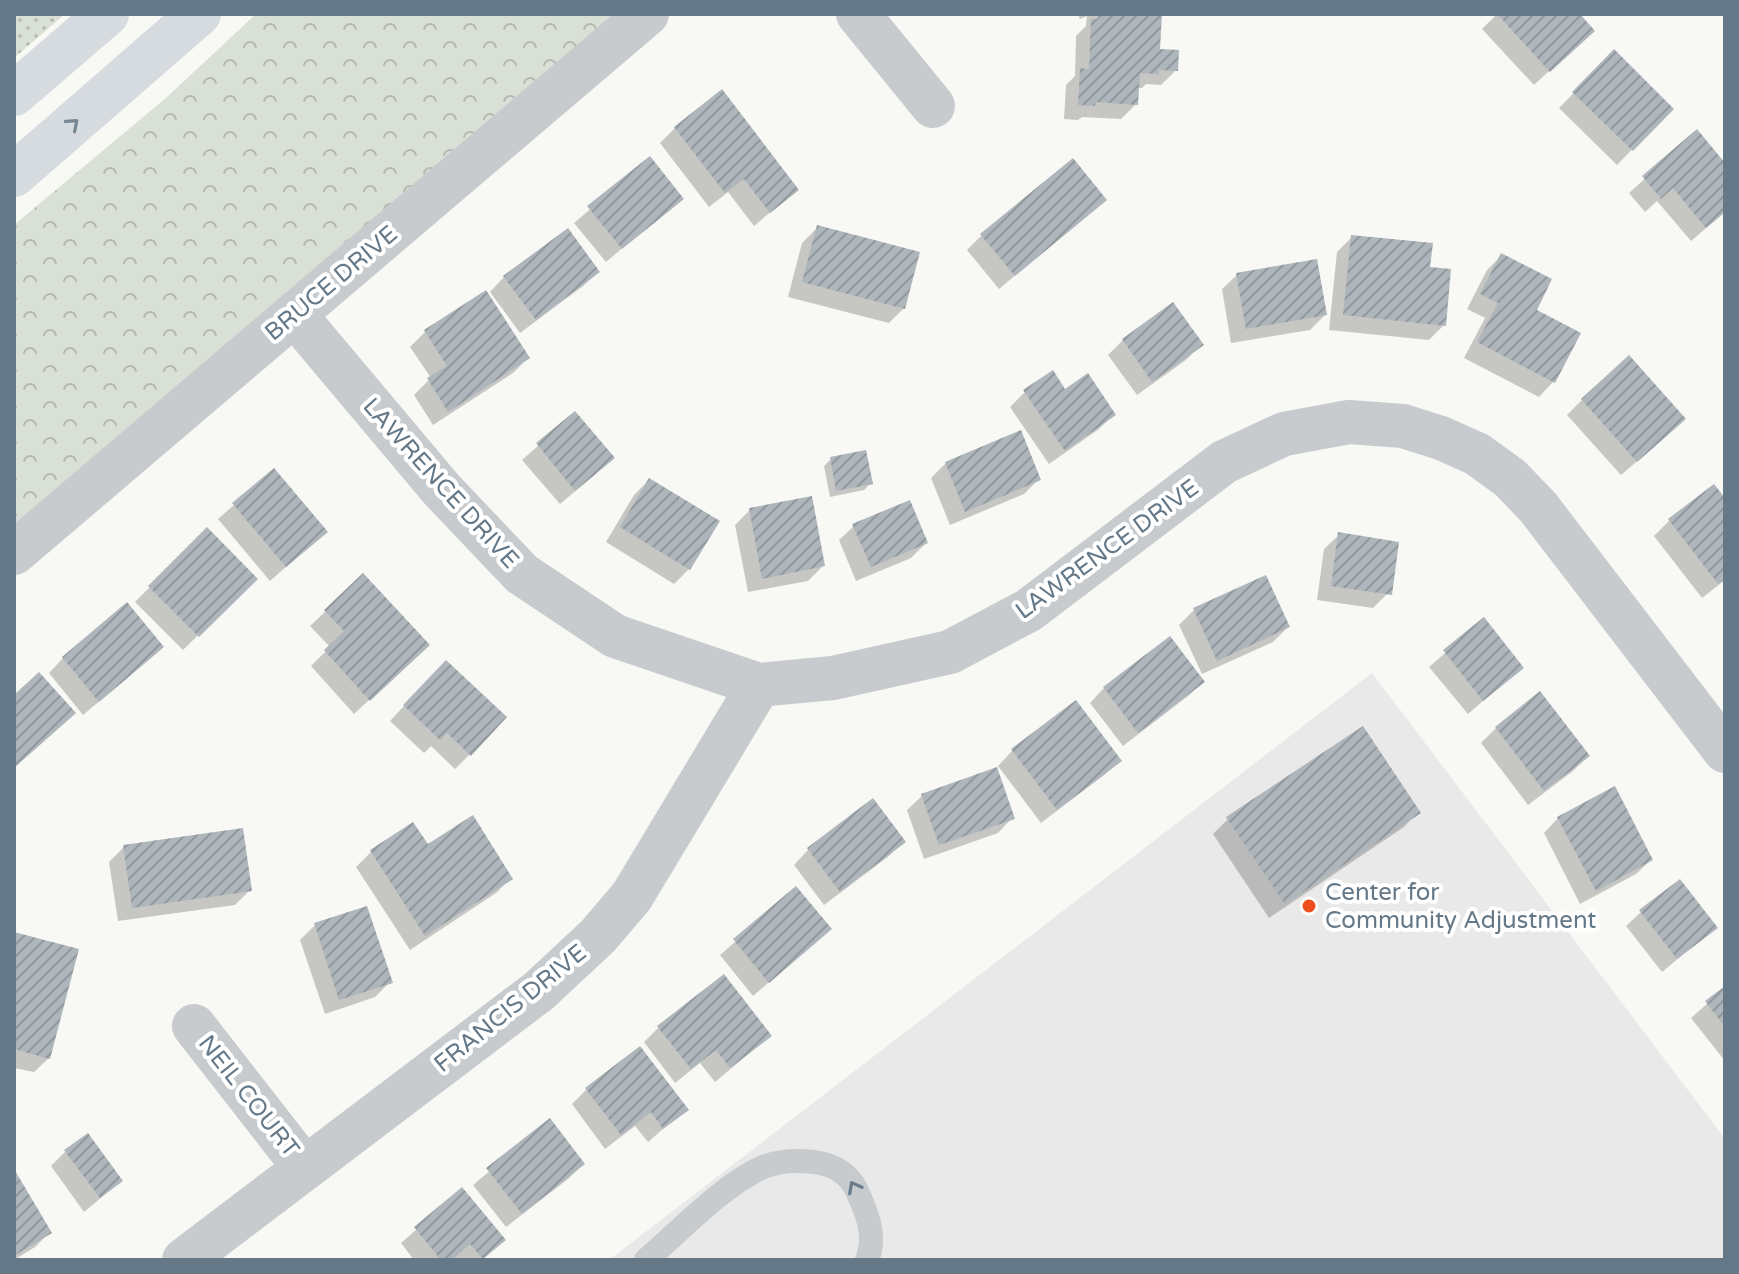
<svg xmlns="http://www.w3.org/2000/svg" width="1739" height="1274" font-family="'Varela Round',sans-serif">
  <defs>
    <pattern id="grass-dots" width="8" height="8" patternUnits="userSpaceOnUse" patternTransform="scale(2)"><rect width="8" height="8" fill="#d9e0d5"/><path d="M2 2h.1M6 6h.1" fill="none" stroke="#b4bab2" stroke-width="1.8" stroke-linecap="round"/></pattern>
    <pattern id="forest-crowns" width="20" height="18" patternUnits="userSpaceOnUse" patternTransform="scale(2)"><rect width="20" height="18" fill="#d9e0d5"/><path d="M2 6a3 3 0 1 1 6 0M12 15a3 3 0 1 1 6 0" fill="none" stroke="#b4bab2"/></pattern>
    <pattern id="building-hatch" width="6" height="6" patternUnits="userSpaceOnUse" patternTransform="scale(2)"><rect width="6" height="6" fill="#aeb6bc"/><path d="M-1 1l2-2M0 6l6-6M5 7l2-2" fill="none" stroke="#91999e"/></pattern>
  </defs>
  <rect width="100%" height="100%" fill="#f8f8f4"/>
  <polygon fill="#e8e9e8" points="1372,673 1725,1139 1725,1260 609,1260"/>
  <polygon fill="url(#grass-dots)" points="14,14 65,14 14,58"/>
  <polygon fill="url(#forest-crowns)" points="256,14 616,14 14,535 14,225 167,97"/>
  <g fill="#0003">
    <polygon points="1078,14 1160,14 1158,51 1176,70 1161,85 1146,84 1142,88 1137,88 1136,104 1121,119 1082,117 1078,120 1064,119 1066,85 1075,76 1076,36 1086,26 1087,16 1080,19"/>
    <polygon points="1497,14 1577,14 1577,45 1534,85 1482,29"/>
    <polygon points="1614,52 1671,109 1617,165 1559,108"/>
    <polygon points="675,128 797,190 754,226 728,192 709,207 660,143"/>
    <polygon points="1697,132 1725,166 1725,212 1691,241 1657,201 1645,212 1629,193"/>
    <polygon points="649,159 682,198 606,262 574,223"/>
    <polygon points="1104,200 999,289 967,250 982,235"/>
    <polygon points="817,228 904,308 889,323 788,297 802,243"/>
    <polygon points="1352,237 1444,325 1429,340 1329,330 1337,252"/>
    <polygon points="1502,255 1534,311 1553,382 1539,397 1464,358 1485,318 1467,309 1487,270"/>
    <polygon points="598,272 583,286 520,333 490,292 504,277"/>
    <polygon points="1237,275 1325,315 1310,330 1231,343 1222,289"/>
    <polygon points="425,332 528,358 513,373 433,425 414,395 431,378 410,347"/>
    <polygon points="1123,340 1201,345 1186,360 1137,395 1108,355"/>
    <polygon points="1025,392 1065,392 1114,414 1099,429 1049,464 1010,407"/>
    <polygon points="1582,400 1669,434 1621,475 1567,415"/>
    <polygon points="575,413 597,473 560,504 522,460"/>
    <polygon points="831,459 871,483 864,490 830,497 824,466"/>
    <polygon points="946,463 1039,479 1024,494 950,525 931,478"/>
    <polygon points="274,470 310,546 270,581 218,519"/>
    <polygon points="649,480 689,569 674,584 606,542 634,495"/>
    <polygon points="1714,487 1725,502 1725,580 1702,598 1654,536 1669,521"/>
    <polygon points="750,510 823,566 808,581 748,592 735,525"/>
    <polygon points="854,526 926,543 911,558 856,581 839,540"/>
    <polygon points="207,530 255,579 183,650 135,602"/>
    <polygon points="1339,535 1388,593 1373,608 1317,600 1324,549"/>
    <polygon points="363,576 412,660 354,714 311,666 330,647 310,626"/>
    <polygon points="1194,610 1288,627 1273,642 1202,674 1179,625"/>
    <polygon points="1483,620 1521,668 1468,714 1429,667"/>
    <polygon points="63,658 147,661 83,715 49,673"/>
    <polygon points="431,677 470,754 455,769 431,746 424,753 390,721"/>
    <polygon points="1202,682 1188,696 1123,746 1090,703 1104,688"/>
    <polygon points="1076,703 1119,760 1104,775 1041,823 998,766 1012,751"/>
    <polygon points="1496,728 1588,756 1573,771 1528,805 1481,743"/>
    <polygon points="922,796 1012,818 998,833 924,859 907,810"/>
    <polygon points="873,801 903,842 889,856 824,905 794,865 808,850"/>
    <polygon points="1418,812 1404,827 1269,918 1213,834 1228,819"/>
    <polygon points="1558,818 1651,860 1636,874 1580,904 1544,833"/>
    <polygon points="413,825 427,847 511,878 496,893 410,950 356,867 371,852"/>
    <polygon points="124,847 250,890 235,905 118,921 109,862"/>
    <polygon points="796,889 830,929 753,996 720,955"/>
    <polygon points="1641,912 1715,928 1662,972 1626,926"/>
    <polygon points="315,925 390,982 375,997 325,1014 300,940"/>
    <polygon points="14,934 49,1058 34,1072 14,1068"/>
    <polygon points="1725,988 1725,1061 1691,1018"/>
    <polygon points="659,1027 770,1036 715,1082 700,1063 675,1083 644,1042"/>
    <polygon points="586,1090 686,1109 648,1142 635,1126 605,1149 572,1104"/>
    <polygon points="550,1121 583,1164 568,1179 506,1227 473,1185"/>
    <polygon points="65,1152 121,1181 84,1212 51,1166"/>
    <polygon points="14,1173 50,1232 35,1247 14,1260"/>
    <polygon points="462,1190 504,1240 482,1260 457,1260 455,1258 452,1260 414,1260 401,1243"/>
  </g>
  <g fill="url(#building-hatch)">
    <polygon points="1162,14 1160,49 1179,50 1178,71 1159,70 1159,74 1140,73 1138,105 1096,102 1095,106 1078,105 1080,68 1089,69 1091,19 1097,19 1100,14"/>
    <polygon points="1497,14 1580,14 1595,31 1550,72"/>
    <polygon points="1614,49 1674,109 1633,151 1572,92"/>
    <polygon points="722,89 799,190 770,213 744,179 725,193 674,127"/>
    <polygon points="1697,129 1725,163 1725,212 1706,228 1673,188 1661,199 1642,176"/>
    <polygon points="650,156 684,199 622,249 587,206"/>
    <polygon points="1073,158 1107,200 1015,276 980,234"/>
    <polygon points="817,225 920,252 905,309 802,282"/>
    <polygon points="568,228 600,272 536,320 503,276"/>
    <polygon points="1351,235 1433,243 1430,267 1451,269 1446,326 1343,315"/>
    <polygon points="1501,253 1552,279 1537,310 1581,333 1555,383 1477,342 1498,303 1480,294"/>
    <polygon points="1317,259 1327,315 1246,329 1236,273"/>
    <polygon points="486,290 530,358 448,412 427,378 447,366 424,330"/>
    <polygon points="1173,302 1204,345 1152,382 1122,339"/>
    <polygon points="1629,355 1686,419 1637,462 1581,399"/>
    <polygon points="1053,370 1065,389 1088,373 1116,415 1065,451 1023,390"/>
    <polygon points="575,411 615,458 575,491 536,443"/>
    <polygon points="1021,430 1041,480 965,512 945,462"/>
    <polygon points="866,450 873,484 836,491 830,457"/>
    <polygon points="274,468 328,532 286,567 232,503"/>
    <polygon points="649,478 720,521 690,570 620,527"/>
    <polygon points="1714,484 1725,498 1725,579 1718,584 1668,519"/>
    <polygon points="812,496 825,566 762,579 749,508"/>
    <polygon points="910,500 928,543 871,567 852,524"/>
    <polygon points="207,527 258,579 199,637 148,586"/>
    <polygon points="1338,532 1399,542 1392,595 1331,586"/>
    <polygon points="363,573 430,645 370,701 324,650 344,631 324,610"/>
    <polygon points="1266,575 1290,627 1217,661 1193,608"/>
    <polygon points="127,602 164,647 99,702 62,657"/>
    <polygon points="1484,617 1524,668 1483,701 1443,650"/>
    <polygon points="1170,636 1205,682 1138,733 1103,687"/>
    <polygon points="446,660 507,717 471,756 447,733 440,740 403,705"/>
    <polygon points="39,672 76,713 14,768 14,695"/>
    <polygon points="1540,691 1590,756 1544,791 1495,727"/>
    <polygon points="1076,700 1122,761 1057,810 1011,749"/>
    <polygon points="1363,726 1421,813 1285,904 1226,817"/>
    <polygon points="997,767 1015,819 939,845 921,794"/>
    <polygon points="1615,786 1653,860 1596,891 1557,817"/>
    <polygon points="873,798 906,842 840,892 807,848"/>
    <polygon points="473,815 513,879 425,936 370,850 413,822 428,844"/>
    <polygon points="243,828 252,891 132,908 123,845"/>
    <polygon points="1680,879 1718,928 1677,959 1639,910"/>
    <polygon points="796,886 832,929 769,983 733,939"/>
    <polygon points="367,906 393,983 339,1000 314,923"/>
    <polygon points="14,932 79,949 50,1059 14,1049"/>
    <polygon points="724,974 772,1036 730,1068 716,1050 691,1069 657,1026"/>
    <polygon points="1725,986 1725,1027 1705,1001"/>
    <polygon points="640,1046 689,1110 663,1129 651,1112 621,1135 585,1088"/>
    <polygon points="550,1118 585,1164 522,1214 486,1168"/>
    <polygon points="88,1133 123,1181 100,1198 64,1150"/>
    <polygon points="14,1169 52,1233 14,1256"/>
    <polygon points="462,1187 506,1240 483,1259 470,1244 452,1260 441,1260 414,1227"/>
  </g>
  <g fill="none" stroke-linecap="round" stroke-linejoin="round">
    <path stroke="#c7cbce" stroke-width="24" d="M646 1260C679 1232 727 1181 766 1166 782 1160 797 1160 814 1162 834 1165 849 1173 857 1191 867 1213 877 1236 867 1260"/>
    <g stroke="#c7cbce" stroke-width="44">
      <polyline points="858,14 933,106"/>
      <polyline points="294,314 442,490 522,574 615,636 759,685 833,678 950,652 1029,610 1224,462 1284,434 1349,422 1403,426 1441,438 1477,454 1510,478 1538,507 1725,751"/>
      <polyline points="14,553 647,14"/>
      <polyline points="194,1026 304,1167"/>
      <polyline points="184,1260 539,991 598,936 632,896 759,685"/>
    </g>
    <g stroke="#d6dbdf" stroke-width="44">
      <polyline points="14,94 107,14"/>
      <polyline points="14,175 199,14"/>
    </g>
  </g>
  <defs><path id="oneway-chevron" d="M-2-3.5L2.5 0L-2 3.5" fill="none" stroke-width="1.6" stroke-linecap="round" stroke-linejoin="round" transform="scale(2)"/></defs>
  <use stroke="#768794" href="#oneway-chevron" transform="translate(73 124) rotate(-41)"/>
  <use stroke="#6a7c8b" href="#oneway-chevron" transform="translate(854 1187) rotate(-118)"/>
  <circle fill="#ef4f1d" stroke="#fff" stroke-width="3" cx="1309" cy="906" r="8"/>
  <g text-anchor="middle" stroke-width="8" stroke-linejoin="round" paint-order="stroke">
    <g font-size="24" fill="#657887" stroke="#fff">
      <text transform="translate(331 283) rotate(-40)" y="8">BRUCE DRIVE</text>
      <text transform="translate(441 483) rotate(48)" y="8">LAWRENCE DRIVE</text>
      <text transform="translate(1107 549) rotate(-36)" y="8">LAWRENCE DRIVE</text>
      <text transform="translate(510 1008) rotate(-39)" y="8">FRANCIS DRIVE</text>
      <text transform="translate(249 1096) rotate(52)" y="8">NEIL COURT</text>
    </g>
    <g font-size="24" fill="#657887" stroke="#fff" text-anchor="start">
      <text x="1325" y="900">Center for<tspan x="1325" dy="28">Community Adjustment</tspan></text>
    </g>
  </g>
  <rect width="1739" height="1274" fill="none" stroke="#657887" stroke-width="32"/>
</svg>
